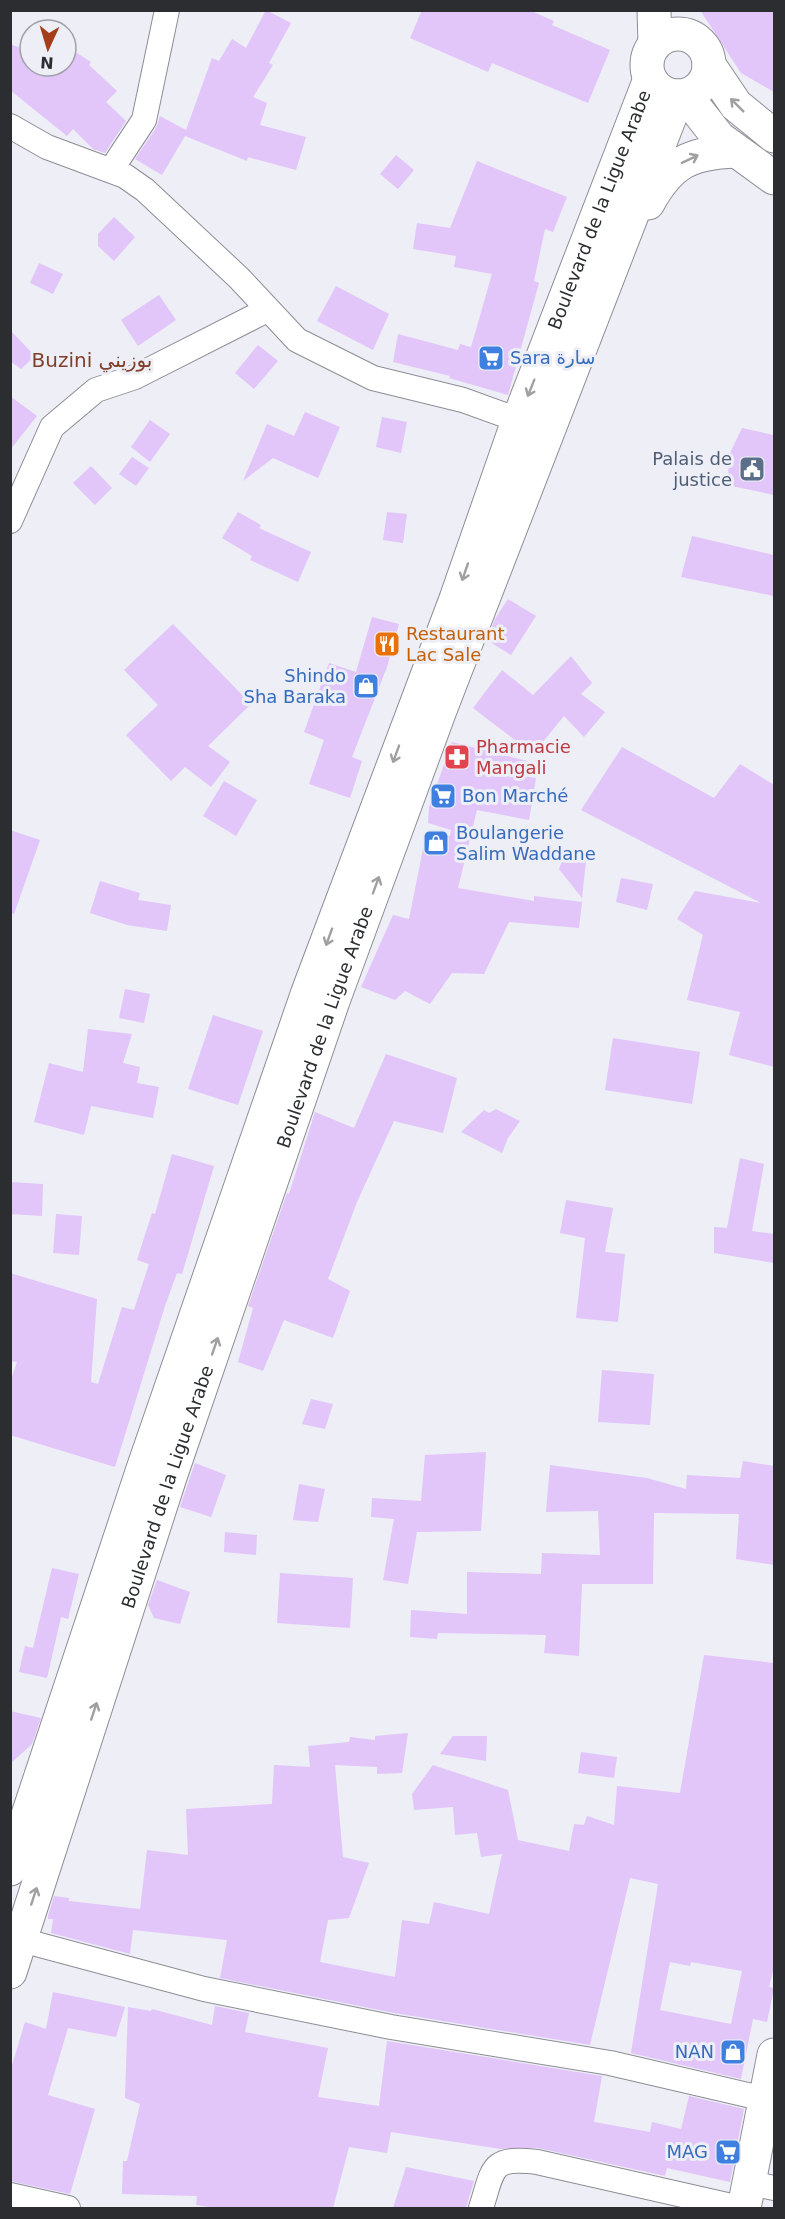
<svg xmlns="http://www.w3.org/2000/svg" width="785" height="2219" font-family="'DejaVu Sans',Cairo,sans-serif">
  <rect width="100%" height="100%" fill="#edeef6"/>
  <g fill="#e2c5f9" fill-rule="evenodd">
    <polygon points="266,10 291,23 269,63 273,65 253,97 267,103 260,125 306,137 296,170 248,157 247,161 185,136 162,175 135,159 156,128 160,116 186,130 212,58 219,61 232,39 246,48"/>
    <polygon points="422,10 529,10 554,21 552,25 610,50 588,103 492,63 488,72 410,38"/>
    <polygon points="700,10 774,10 774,92 741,73"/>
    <polygon points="30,34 30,66 66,66 66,46 91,62 89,65 117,91 106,102 126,121 105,153 93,149 73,129 67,136 10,90 10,44 29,51"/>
    <polygon points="396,155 414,170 398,189 380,174"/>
    <polygon points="477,161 567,197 553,232 545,229 534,281 539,283 508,395 449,378 450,376 393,362 398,334 458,350 460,344 471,347 492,274 454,267 456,256 413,249 417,223 450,228"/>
    <polygon points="114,217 135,237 114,261 98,246 98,234"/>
    <polygon points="39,263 63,274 53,294 30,283"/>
    <polygon points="336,286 389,314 373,350 317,321"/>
    <polygon points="159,295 176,320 138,346 121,320"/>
    <polygon points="10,330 35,356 21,369 10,361"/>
    <polygon points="258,345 278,361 254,389 235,373"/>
    <polygon points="10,396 37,416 10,450"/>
    <polygon points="305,412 340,427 318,478 273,458 243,481 267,424 294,436"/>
    <polygon points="382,417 407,422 401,453 376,447"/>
    <polygon points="150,420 170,434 150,462 131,447"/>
    <polygon points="742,428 774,435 774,495 727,485 730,453"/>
    <polygon points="132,457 149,468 136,486 119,474"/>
    <polygon points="91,466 112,488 95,505 73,483"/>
    <polygon points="238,512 261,525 259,528 311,552 298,582 250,560 252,556 222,538"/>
    <polygon points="387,512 407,514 403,543 383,540"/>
    <polygon points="692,536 774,555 774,596 681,577"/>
    <polygon points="508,599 536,616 511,655 487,640 495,619"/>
    <polygon points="372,617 399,624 387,667 352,757 362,761 350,798 309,784 324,740 304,732 329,663 356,672"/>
    <polygon points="173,624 251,704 208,746 230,762 211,787 185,767 171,781 126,735 158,705 124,670"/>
    <polygon points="571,656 592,683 581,694 605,712 584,737 564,716 533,754 473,708 502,670 533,695"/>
    <polygon points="452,742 527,761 515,775 536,778 529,820 477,810 458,888 534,901 534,896 582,902 579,928 509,922 484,974 452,973 430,1004 405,991 395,1000 361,987 393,915 409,919 426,834 450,836 451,830 428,823 429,807"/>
    <polygon points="622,747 714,798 740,764 774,785 774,1067 729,1055 740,1012 687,1000 703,935 677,919 695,891 761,903 581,810"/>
    <polygon points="224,781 257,800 236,836 203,816"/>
    <polygon points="10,830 40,840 14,914 10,913"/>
    <polygon points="564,855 586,861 582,898 559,869"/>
    <polygon points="621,878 653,884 647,910 616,902"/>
    <polygon points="100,881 140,893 138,900 171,905 167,931 127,925 90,913"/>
    <polygon points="125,989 150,994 144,1023 119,1018"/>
    <polygon points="213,1015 263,1031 238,1105 188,1089"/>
    <polygon points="88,1029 132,1034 123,1063 140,1067 137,1083 159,1087 153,1118 91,1106 84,1135 34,1122 49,1063 83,1072"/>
    <polygon points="613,1038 700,1052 692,1104 605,1090"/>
    <polygon points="386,1054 457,1078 443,1133 394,1121 357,1202 328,1279 350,1291 333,1338 284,1320 263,1371 238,1362 253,1308 248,1306 287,1193 289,1194 315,1112 354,1128"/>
    <polygon points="496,1109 520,1121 508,1138 502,1153 461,1132 484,1110 489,1113"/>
    <polygon points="172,1154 214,1166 182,1274 177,1273 165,1306 115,1467 10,1435 10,1383 17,1362 10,1361 10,1273 97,1299 91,1382 98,1384 122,1307 134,1310 149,1264 137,1260 152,1213 155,1214"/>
    <polygon points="740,1158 764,1164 752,1231 774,1234 774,1263 714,1253 714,1227 727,1228"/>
    <polygon points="10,1182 43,1184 42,1216 10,1214"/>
    <polygon points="566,1200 613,1208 605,1252 625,1254 618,1322 576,1318 585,1238 560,1233"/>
    <polygon points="56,1214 82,1216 79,1255 53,1253"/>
    <polygon points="602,1370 654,1374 650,1425 598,1422"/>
    <polygon points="311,1399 333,1404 325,1429 302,1424"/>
    <polygon points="486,1452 481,1531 417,1532 408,1584 383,1580 394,1519 371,1517 372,1498 421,1501 425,1455"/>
    <polygon points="743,1461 774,1466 774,1565 736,1559 739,1514 654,1513 653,1584 582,1584 579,1656 544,1653 546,1635 438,1633 437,1639 410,1637 411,1610 467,1614 467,1572 541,1574 542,1553 600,1555 598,1511 546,1512 550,1465 647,1478 686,1489 687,1475 740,1478"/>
    <polygon points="195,1463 226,1475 211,1517 180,1507"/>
    <polygon points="299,1484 325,1489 318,1522 293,1520"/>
    <polygon points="225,1532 257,1535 256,1555 224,1552"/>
    <polygon points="52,1568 79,1574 68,1619 61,1617 47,1678 19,1672 25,1646 33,1648"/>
    <polygon points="280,1573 353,1578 350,1628 277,1623"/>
    <polygon points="157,1580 190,1592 180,1624 154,1618 148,1605"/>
    <path d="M704 1655 774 1663V1967L769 1987 774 1988 767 2022 753 2019 741 2079 631 2053 658 1884 630 1878 590 2045 394 2013 220 1978 227 1940 133 1930 130 1954 51 1933 53 1919H48V1916L54 1896 69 1898V1901L140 1909 147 1850 188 1855 186 1809 272 1804 274 1765 310 1767 308 1746 349 1742 350 1737 375 1740V1736L408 1733 402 1773 377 1774V1767L335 1765 343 1857 369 1863 349 1918 328 1920 320 1962 395 1977 402 1920 429 1924 434 1902 489 1914 502 1854 481 1857 477 1833 455 1835 453 1807 414 1810 412 1794 433 1765 508 1790 518 1840 569 1851 574 1824 584 1825 587 1816 614 1825 617 1786 680 1793ZM670 1962 690 1966 691 1962 742 1971 731 2024 660 2010Z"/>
    <polygon points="10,1711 41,1718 32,1744 10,1764"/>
    <polygon points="453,1736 487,1736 486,1761 440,1754"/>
    <polygon points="581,1752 617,1757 614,1778 578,1773"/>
    <polygon points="53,1992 125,2007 116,2037 68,2028 48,2095 95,2109 70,2194 10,2181 10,2072 25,2022 46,2029"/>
    <polygon points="215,2006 249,2013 245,2032 328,2048 318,2097 379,2106 387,2041 602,2076 594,2122 650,2132 652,2122 681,2129 689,2096 744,2109 730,2182 667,2168 665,2176 538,2148 501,2149 391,2132 387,2153 349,2147 333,2208 217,2208 196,2205 197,2196 122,2194 123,2161 127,2161 140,2104 125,2098 128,2007 151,2011 152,2009 212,2025"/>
    <polygon points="406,2167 474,2181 466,2208 393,2208"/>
  </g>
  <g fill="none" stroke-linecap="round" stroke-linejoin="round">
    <g stroke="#8d8e95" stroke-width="26">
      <g id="street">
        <polyline points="10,126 47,147 125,176 145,190 239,278 297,340 373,378 463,400 532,425"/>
        <polyline points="111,170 144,120 167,10"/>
        <polyline points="10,521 52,427 96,390 135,377 267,310"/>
        <polyline points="10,1937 204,1989 391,2027 610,2063 765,2099"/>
        <polyline points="749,2183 774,2188"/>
        <polyline points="10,2195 68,2208"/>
        <path d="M481 2208C494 2167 490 2157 537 2162L740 2208"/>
      </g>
    </g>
    <g stroke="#8d8e95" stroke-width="35">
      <g id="secondary">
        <polyline points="709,65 736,105 774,136"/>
        <polyline points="686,96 719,138 774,178"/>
        <polyline points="744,2208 774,2055"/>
      </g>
    </g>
    <g stroke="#8d8e95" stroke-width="35">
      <g id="primary">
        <polyline points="654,10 655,44"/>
        <circle cx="678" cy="65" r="31"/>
        <path d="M648 203C670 163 689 153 735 151"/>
        <path id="s1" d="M10 1869 143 1469 308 992 456 599 518 421 650 79"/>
        <path id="s2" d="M10 1972 170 1477 333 1001 440 710 678 96"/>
      </g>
    </g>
    <use href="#street" stroke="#fff" stroke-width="24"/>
    <use href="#secondary" stroke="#fff" stroke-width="33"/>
    <use href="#primary" stroke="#fff" stroke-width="33"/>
  </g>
  <defs><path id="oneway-shaft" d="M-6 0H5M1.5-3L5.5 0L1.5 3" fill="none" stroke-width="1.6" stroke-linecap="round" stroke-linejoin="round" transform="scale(1.5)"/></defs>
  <g stroke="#a0a0a2">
    <use href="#oneway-shaft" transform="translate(737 105) rotate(-135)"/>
    <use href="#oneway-shaft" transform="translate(690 159) rotate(-25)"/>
    <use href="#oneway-shaft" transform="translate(531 388) rotate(112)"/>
    <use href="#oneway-shaft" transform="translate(465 572) rotate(109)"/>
    <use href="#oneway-shaft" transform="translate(396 754) rotate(110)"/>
    <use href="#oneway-shaft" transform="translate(376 885) rotate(-70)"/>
    <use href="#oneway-shaft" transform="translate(329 937) rotate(110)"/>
    <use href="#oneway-shaft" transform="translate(215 1346) rotate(-71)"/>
    <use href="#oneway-shaft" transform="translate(94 1711) rotate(-72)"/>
    <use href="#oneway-shaft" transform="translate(34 1896) rotate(-72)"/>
  </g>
  <defs>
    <g id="supermarket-square" transform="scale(1.35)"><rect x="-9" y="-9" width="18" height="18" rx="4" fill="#3f7fe0" stroke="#edeef6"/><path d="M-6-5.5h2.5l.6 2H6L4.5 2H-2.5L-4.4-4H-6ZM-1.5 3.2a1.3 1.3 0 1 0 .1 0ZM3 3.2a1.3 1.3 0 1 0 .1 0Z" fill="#fff"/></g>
    <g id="civic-square" transform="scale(1.35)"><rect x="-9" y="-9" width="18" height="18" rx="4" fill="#5c6f8a" stroke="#edeef6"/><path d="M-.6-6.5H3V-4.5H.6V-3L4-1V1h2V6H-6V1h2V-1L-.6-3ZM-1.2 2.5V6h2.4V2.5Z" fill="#fff"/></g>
    <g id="restaurant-square" transform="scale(1.35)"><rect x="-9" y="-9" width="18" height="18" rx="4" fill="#e8710a" stroke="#edeef6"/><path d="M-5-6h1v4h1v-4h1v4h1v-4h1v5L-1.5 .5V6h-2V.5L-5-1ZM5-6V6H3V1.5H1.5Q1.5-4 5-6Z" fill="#fff"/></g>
    <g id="shop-square" transform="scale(1.35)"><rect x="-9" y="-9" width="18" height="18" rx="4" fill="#3f7fe0" stroke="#edeef6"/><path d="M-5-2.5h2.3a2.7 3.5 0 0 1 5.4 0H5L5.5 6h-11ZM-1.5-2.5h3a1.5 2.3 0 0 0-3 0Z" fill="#fff"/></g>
    <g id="pharmacy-square" transform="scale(1.35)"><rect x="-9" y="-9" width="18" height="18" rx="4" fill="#e0444e" stroke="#edeef6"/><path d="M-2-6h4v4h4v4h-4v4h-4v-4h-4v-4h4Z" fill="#fff"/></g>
  </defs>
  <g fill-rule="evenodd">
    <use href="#supermarket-square" x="491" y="358"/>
    <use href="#civic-square" x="752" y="469"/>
    <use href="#restaurant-square" x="387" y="644"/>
    <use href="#shop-square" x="366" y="686"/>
    <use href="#pharmacy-square" x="457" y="757"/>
    <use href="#supermarket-square" x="443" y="796"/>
    <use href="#shop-square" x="436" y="843"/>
    <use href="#shop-square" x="733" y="2052"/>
    <use href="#supermarket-square" x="728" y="2152"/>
  </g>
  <g text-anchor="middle" stroke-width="6" stroke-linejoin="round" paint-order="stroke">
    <g font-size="18" fill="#2c2d30" stroke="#edeef6">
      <text dy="6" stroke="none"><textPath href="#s1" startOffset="1761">Boulevard de la Ligue Arabe</textPath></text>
      <text dy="6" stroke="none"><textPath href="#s2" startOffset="996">Boulevard de la Ligue Arabe</textPath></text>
      <text dy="6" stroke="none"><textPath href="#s2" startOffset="510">Boulevard de la Ligue Arabe</textPath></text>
    </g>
    <g font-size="18" fill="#366cbe" stroke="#edeef6" text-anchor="start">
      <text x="510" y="364">Sara سارة</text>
      <text x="346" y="682" text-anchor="end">Shindo<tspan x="346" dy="21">Sha Baraka</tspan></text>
      <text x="462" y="802">Bon Marché</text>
      <text x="456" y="839">Boulangerie<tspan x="456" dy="21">Salim Waddane</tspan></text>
      <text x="714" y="2058" text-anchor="end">NAN</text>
      <text x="708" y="2158" text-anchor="end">MAG</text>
    </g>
    <g font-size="18" fill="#4e5e75" stroke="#edeef6" text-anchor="end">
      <text x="732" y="465">Palais de<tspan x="732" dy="21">justice</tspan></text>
    </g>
    <g font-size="18" fill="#c56008" stroke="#edeef6" text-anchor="start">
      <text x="406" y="640">Restaurant<tspan x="406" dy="21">Lac Sale</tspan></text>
    </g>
    <g font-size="18" fill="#be3a42" stroke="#edeef6" text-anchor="start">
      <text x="476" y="753">Pharmacie<tspan x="476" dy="21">Mangali</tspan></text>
    </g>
    <g font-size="20" fill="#823e29" stroke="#edeef6">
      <text x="92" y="367">Buzini بوزيني</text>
    </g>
  </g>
  <rect width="785" height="2219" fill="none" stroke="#2c2d30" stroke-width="24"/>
  <g transform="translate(48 48) rotate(184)"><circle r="28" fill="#edeef6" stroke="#a0a1a7" stroke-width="1.5"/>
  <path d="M0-4.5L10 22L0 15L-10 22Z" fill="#a43d1a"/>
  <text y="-9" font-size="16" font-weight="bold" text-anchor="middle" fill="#2c2d30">N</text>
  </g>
</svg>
